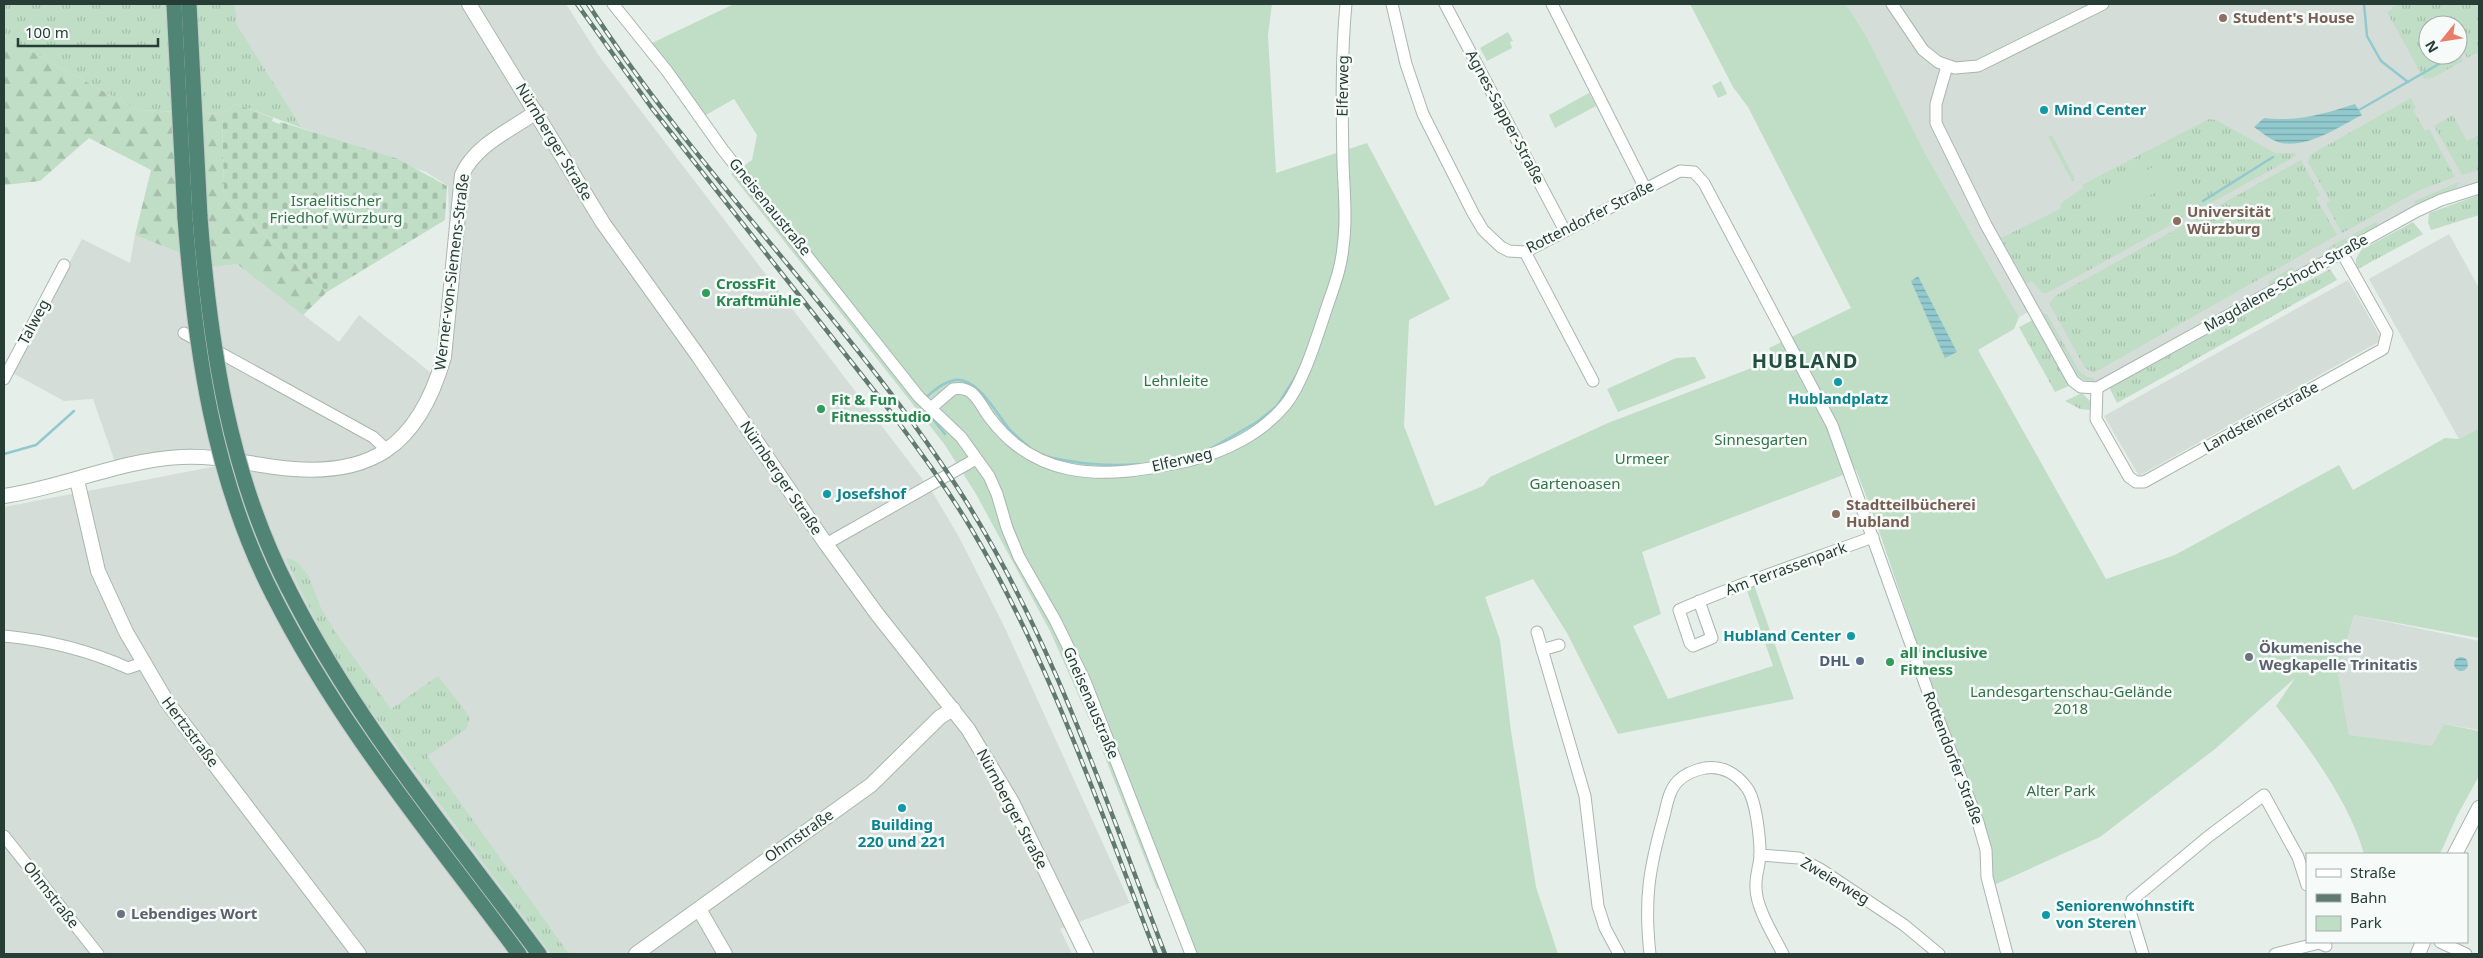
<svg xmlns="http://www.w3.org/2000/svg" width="2483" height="958" font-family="'Noto Sans',sans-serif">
  <defs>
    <pattern id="grass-tufts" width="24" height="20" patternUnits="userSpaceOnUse" patternTransform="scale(1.25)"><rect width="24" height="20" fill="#c0ddc6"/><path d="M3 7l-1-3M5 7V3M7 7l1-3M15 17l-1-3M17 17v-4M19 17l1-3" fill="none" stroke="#a5bfab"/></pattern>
    <pattern id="forest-firs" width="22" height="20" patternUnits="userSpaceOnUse" patternTransform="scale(1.25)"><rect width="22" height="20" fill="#c0ddc6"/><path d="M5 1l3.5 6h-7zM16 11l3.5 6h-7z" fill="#a5bfab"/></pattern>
    <pattern id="cemetery-stones" width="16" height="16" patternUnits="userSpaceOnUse" patternTransform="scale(1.25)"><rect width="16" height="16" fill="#c0ddc6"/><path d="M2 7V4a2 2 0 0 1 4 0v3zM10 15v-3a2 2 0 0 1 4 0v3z" fill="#a5bfab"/></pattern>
    <pattern id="water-rules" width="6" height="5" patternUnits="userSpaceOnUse" patternTransform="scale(1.25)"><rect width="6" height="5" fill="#92c9ce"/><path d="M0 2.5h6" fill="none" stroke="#77a5a8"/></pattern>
  </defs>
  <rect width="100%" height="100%" fill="#e6eee9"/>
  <g fill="#d4ddd8" fill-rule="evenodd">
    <polygon points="235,4 566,4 599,56 933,493 959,537 1004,626 1130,903 1060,929 1072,954 4,954 4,507 212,467 267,460 115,462 93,399 64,401 11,372 82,239 130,263 135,235 216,267 237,264 339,342 359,315 431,373 452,340 448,186 426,172 302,128 237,25"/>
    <path d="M1846 4H2479V183L2441 194 2094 385 2077 377 2037 307 2019 317 1926 155 1868 39ZM2428 25H2458V55H2428Z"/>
    <polygon points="2449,234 2479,288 2479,428 2459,439 2369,279"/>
    <polygon points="2348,280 2382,340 2139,476 2104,416"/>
    <polygon points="2354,615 2479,641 2479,730 2444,724 2432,747 2349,735 2338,673"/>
  </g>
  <g fill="url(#grass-tufts)">
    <polygon points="4,4 235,4 237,25 302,128 236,104 222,114 137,110 4,36"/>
    <polygon points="2401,4 2479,4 2479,52 2467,58 2462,48 2458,50 2458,25 2428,25 2428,55 2458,55 2458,52 2463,61 2432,78 2424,79 2387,12 2393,9 2392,7"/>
    <polygon points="2411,98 2416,108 2413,110 2425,131 2429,129 2455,177 2420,190 2342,233 2326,204 2330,201 2308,162 2310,155"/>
    <polygon points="2453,115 2467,141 2479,135 2479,170 2462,175 2434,126"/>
    <polygon points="2209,119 2216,120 2275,153 2295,153 2296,156 2047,293 2042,293 2033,282 2026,283 2001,238 2060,209 2061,203 2083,188 2082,185"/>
    <polygon points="2052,135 2075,179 2072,181 2048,137"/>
    <polygon points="2301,160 2320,195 2316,198 2337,235 2097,371 2093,372 2085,368 2049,303 2057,295"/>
    <polygon points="2459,182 2457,187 2415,205 2414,201"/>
    <polygon points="2479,195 2479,215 2431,230 2428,223 2429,213"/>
    <polygon points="2376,222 2378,226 2328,252 2326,249"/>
    <polygon points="2413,222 2423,234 2356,270 2356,259 2361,250"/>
    <polygon points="2292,267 2295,271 2270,286 2268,282"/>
    <polygon points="2330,269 2337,280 2117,403 2109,387 2300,281 2302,284"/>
    <polygon points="2043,314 2047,314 2079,371 2087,377 2094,378 2095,381 2084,380 2078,375"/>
    <polygon points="2035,319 2071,385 2055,392 2019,327"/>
    <polygon points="2082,393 2090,401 2091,410 2080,409 2065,401"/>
    <polygon points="289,558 298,563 308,575 321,608 336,633 391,709 438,676 470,717 466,729 427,756 569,954 551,954 357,692 325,640 286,559"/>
  </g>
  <polygon fill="url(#forest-firs)" points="4,36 137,110 222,114 224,196 327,292 303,315 237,264 216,267 135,235 151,170 89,138 40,181 4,185"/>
  <polygon fill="url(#cemetery-stones)" points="236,104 273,118 272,121 279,124 281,122 398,159 447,186 445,220 327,292 224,196 222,114"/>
  <g fill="#c0ddc6">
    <path d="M734 4H1272L1268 35 1276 173 1367 143 1450 299 1409 320 1404 426 1435 506 1483 486 1490 477 1608 423 1775 359 1769 348 1851 308 1748 107 1733 87 1690 4H1846L1868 39 1926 155 2019 317 2014 329 1978 350 2106 579 2175 555 2339 465 2353 490 2445 438 2459 439 2479 428V638L2354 615 2338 673 2349 735 2432 746 2444 724 2479 731V776L2457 816 2440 854H2364C2350 803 2309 747 2276 706L2295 678 2215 749 2100 837 1994 885 1987 839 1927 673 1876 522 1856 470 1642 552 1661 614 1633 626 1668 699 1773 666 1746 588 1754 585 1794 699 1618 734 1567 633 1533 579 1485 597 1500 640 1511 731 1536 887 1558 954H1196L1168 884 1157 889 1097 737 1050 631 976 494 945 445 731 174 752 160 757 135 734 99 704 116 652 43Z"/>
    <polygon points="1508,32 1513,41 1510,42 1512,48 1487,61 1480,48"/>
    <polygon points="1721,81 1727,94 1718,98 1712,86"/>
    <polygon points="1589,93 1596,106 1555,128 1549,115"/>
    <polygon points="2161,163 2172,184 2101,221 2090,200"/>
    <polygon points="1695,357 1706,378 1618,412 1607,389 1676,358"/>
  </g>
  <g fill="url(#water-rules)">
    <path d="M2355 104 2362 115C2338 127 2309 148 2281 143 2272 141 2261 132 2254 127L2264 118C2297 122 2324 114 2355 104Z"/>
    <polygon points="1918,276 1957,352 1945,358 1911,281"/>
    <circle cx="2461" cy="664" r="7"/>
  </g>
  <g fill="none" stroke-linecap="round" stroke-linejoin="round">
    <g stroke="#92c9ce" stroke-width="2.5">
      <polyline points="2364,4 2367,36 2381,61 2408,82"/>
      <polyline points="2359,110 2444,61"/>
      <polyline points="2203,201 2273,157"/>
      <path d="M925 398C935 390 943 382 955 380 978 377 997 415 1010 430 1016 436 1023 442 1030 448"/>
      <polyline points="920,403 945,434"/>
      <polyline points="1210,449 1257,422 1277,406 1296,376"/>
      <polyline points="4,454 36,445 74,411"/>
      <path d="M1048 457C1079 464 1107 467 1139 464"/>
      <polyline points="1179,457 1193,454"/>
    </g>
    <g stroke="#a9b6b0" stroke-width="13">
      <g id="minor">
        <polyline points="613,4 667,71 723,150 919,397 961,437 989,476 997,494 1007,528 1019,557 1055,620 1085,681 1191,954"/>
        <polyline points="1392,4 1406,64 1423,114 1473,213 1483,230 1501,247 1509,251 1525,252 1680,171 1694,172 1704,183 1832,425 1928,692 1978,822 1986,850 1987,877 2007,954"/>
        <polyline points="1445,4 1565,231"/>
        <polyline points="1552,4 1645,188"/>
        <polyline points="1892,4 1923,50 1938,62 1955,68 1978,66 2103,4"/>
        <polyline points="1947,66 1936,104 1936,123 1986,225 2073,381 2081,387 2097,388 2417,211 2441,200 2479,188"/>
        <polyline points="1525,252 1593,381"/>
        <polyline points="184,333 373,437 387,450"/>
        <polyline points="4,379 64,265"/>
        <polyline points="2097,388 2096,419 2129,477 2136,482 2144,482 2383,349 2387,333 2342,253"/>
        <path d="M931 408 953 389C975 385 979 404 990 418 997 427 1006 437 1015 444 1030 456 1050 465 1069 469 1107 477 1150 469 1188 461 1224 452 1262 434 1286 404 1303 382 1315 343 1324 316 1331 294 1341 271 1343 247 1347 219 1344 191 1343 163 1342 111 1341 56 1346 4"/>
        <polyline points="826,544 976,459"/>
        <path d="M1699 601 1712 638 1693 646 1690 643 1679 610C1742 582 1808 561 1873 537"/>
        <polyline points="1537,632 1585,796 1598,906 1605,928 1619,954"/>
        <path d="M4 636C47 640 88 650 128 668L143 663"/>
        <polyline points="1542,650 1559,645"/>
        <polyline points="4,836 98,954"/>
        <polyline points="1760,855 1799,858 1820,869 1904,925 1939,954"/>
        <polyline points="2440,942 2466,954"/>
        <path d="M1650 954C1644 899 1649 869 1664 816 1667 804 1669 790 1678 781 1685 774 1695 770 1705 768 1722 765 1737 774 1747 788 1756 800 1760 837 1760 854 1760 865 1755 876 1756 888 1756 908 1774 936 1783 954"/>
        <polyline points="2143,954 2130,911 2132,900 2209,836 2264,795 2298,857 2307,885"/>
        <polyline points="2275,954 2319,943 2326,946"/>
      </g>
    </g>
    <g stroke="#a9b6b0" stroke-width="16">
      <g id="tertiary">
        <polyline points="469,4 603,223 699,357 826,544 877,614 968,729 1012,802 1086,954"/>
        <polyline points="77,480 98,571 126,632 167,702 359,954"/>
        <path d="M4 496C64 487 121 460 181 457 212 455 245 463 275 467 369 480 418 448 444 357L462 175C475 145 511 130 536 112"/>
        <polyline points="2455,854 2479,808"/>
        <polyline points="699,909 725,954"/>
        <polyline points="636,954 871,785 940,717 953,709"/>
        <polyline points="2418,954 2423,942"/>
      </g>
    </g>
    <g stroke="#c2c9c7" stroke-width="17">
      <g id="trunk">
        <polyline points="174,4 185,218"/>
        <polyline points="189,4 200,217"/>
        <path d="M288 588C355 721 451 835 539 954"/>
        <path d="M273 595C339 726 433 837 519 954"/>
      </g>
    </g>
    <use href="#minor" stroke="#fff" stroke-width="11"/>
    <use href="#tertiary" stroke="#fff" stroke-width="14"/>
    <use href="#trunk" stroke="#508474" stroke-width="15"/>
    <g stroke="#607a71" stroke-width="4.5">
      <g id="rail">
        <path d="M577 4 651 107 890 411C919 450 947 488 972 530 1051 663 1100 811 1156 954"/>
        <path d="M588 4C698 174 846 317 957 487 1050 631 1104 796 1165 954"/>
      </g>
    </g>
    <use href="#rail" stroke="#f6faf8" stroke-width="2.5" stroke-dasharray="8" stroke-linecap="butt"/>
    <g stroke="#c2c9c7" stroke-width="17" stroke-linecap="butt">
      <g id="trunk-bridge">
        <path d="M200 217C210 345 229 473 288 588"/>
        <path d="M185 218C195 348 213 478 273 595"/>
      </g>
    </g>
    <use href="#trunk-bridge" stroke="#508474" stroke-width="15"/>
  </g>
  <g fill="#8d6e63" stroke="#f6faf8" stroke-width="2">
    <circle cx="2223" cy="18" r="5"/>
    <circle cx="2177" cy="221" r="5"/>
    <circle cx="1836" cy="514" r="5"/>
  </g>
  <g fill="#0f9aa8" stroke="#f6faf8" stroke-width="2">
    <circle cx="2044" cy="110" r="5"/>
    <circle cx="1838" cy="382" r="5"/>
    <circle cx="827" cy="494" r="5"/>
    <circle cx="1851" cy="636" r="5"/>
    <circle cx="902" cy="808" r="5"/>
    <circle cx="2046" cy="915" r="5"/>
  </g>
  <g fill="#2e9e5b" stroke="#f6faf8" stroke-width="2">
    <circle cx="706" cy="293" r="5"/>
    <circle cx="821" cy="409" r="5"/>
    <circle cx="1890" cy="662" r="5"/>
  </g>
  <g fill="#6b7280" stroke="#f6faf8" stroke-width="2">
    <circle cx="2249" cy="657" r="5"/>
    <circle cx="121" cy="914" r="5"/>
  </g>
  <circle fill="#5c6f8a" stroke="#f6faf8" stroke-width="2" cx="1860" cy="661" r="5"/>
  <g text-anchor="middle" stroke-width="5" stroke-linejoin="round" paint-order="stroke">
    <g font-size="15" font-weight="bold" fill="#785e54" stroke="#f6faf8" text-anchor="start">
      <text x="2233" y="23">Student's House</text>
      <text x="2187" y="217">Universität<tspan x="2187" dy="17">Würzburg</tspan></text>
      <text x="1846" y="510">Stadtteilbücherei<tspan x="1846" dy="17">Hubland</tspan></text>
    </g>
    <g font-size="15" fill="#263e36" stroke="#f6faf8">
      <text transform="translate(1343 86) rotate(-89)" y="5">Elferweg</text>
      <text transform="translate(1505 117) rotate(62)" y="5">Agnes-Sapper-Straße</text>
      <text transform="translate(554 142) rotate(59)" y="5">Nürnberger Straße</text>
      <text transform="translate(770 207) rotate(51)" y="5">Gneisenaustraße</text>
      <text transform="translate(1590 217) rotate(-27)" y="5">Rottendorfer Straße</text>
      <text transform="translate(452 272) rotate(-83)" y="5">Werner-von-Siemens-Straße</text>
      <text transform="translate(2286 283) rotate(-29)" y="5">Magdalene-Schoch-Straße</text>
      <text transform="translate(34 322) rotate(-62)" y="5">Talweg</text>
      <text transform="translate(2261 417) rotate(-29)" y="5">Landsteinerstraße</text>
      <text transform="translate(1182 460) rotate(-13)" y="5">Elferweg</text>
      <text transform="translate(781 478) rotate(56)" y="5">Nürnberger Straße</text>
      <text transform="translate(1786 569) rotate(-20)" y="5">Am Terrassenpark</text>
      <text transform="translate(1091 703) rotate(67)" y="5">Gneisenaustraße</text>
      <text transform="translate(190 732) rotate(53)" y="5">Hertzstraße</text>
      <text transform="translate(1953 758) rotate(69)" y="5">Rottendorfer Straße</text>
      <text transform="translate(1012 809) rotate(62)" y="5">Nürnberger Straße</text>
      <text transform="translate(799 836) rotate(-35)" y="5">Ohmstraße</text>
      <text transform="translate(1835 881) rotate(31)" y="5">Zweierweg</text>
      <text transform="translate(51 895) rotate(52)" y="5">Ohmstraße</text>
    </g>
    <g font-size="15" font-weight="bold" fill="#0d838f" stroke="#f6faf8" text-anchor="start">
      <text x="2054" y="115">Mind Center</text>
      <text x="1838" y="404" text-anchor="middle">Hublandplatz</text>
      <text x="837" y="499">Josefshof</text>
      <text x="1841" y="641" text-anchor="end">Hubland Center</text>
      <text x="902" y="830" text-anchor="middle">Building<tspan x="902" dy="17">220 und 221</tspan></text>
      <text x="2056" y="911">Seniorenwohnstift<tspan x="2056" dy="17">von Steren</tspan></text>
    </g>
    <g font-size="15" fill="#327346" stroke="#f6faf8">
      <text x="336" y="206">Israelitischer<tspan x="336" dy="17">Friedhof Würzburg</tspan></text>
      <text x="1176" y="386">Lehnleite</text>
      <text x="1761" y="445">Sinnesgarten</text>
      <text x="1642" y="464">Urmeer</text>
      <text x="1575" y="489">Gartenoasen</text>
      <text x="2071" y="697">Landesgartenschau-Gelände<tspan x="2071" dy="17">2018</tspan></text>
      <text x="2061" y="796">Alter Park</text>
    </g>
    <g font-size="15" font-weight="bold" fill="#27864d" stroke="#f6faf8" text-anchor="start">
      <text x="716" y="289">CrossFit<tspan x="716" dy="17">Kraftmühle</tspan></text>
      <text x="831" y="405">Fit &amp; Fun<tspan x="831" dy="17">Fitnessstudio</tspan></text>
      <text x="1900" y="658">all inclusive<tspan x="1900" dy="17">Fitness</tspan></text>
    </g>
    <g font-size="15" font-weight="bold" fill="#5b616d" stroke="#f6faf8" text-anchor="start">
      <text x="2259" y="653">Ökumenische<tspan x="2259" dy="17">Wegkapelle Trinitatis</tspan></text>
      <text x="131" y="919">Lebendiges Wort</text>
    </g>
    <g font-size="15" font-weight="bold" fill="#4e5e75" stroke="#f6faf8" text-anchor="end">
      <text x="1850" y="666">DHL</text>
    </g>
    <g font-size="20" font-weight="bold" letter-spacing="1" fill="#234f41" stroke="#f6faf8">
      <text x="1805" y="368">HUBLAND</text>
    </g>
  </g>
  <rect width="2483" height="958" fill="none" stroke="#263e36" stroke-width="10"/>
  <rect x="2306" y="853" width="162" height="90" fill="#f6faf8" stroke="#a3afaa"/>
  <rect x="2316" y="869" width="25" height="8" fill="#ffffff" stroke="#a3afaa"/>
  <text x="2350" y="878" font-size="15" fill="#263e36">Straße</text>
  <rect x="2316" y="894" width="25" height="8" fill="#607a71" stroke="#a3afaa"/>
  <text x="2350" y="903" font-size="15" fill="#263e36">Bahn</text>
  <rect x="2316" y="916" width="25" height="15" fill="#c0ddc6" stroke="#a3afaa"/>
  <text x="2350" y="928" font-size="15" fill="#263e36">Park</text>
  <g transform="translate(2443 40) rotate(240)"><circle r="24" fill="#f6faf8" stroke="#a3afaa"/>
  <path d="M0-4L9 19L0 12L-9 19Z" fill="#e87e69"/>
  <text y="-8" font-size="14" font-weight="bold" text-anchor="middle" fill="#263e36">N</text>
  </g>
  <path d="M18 38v8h140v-8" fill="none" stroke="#263e36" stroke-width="2.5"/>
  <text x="25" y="38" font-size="15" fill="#263e36" stroke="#f6faf8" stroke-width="4" paint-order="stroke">100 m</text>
</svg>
